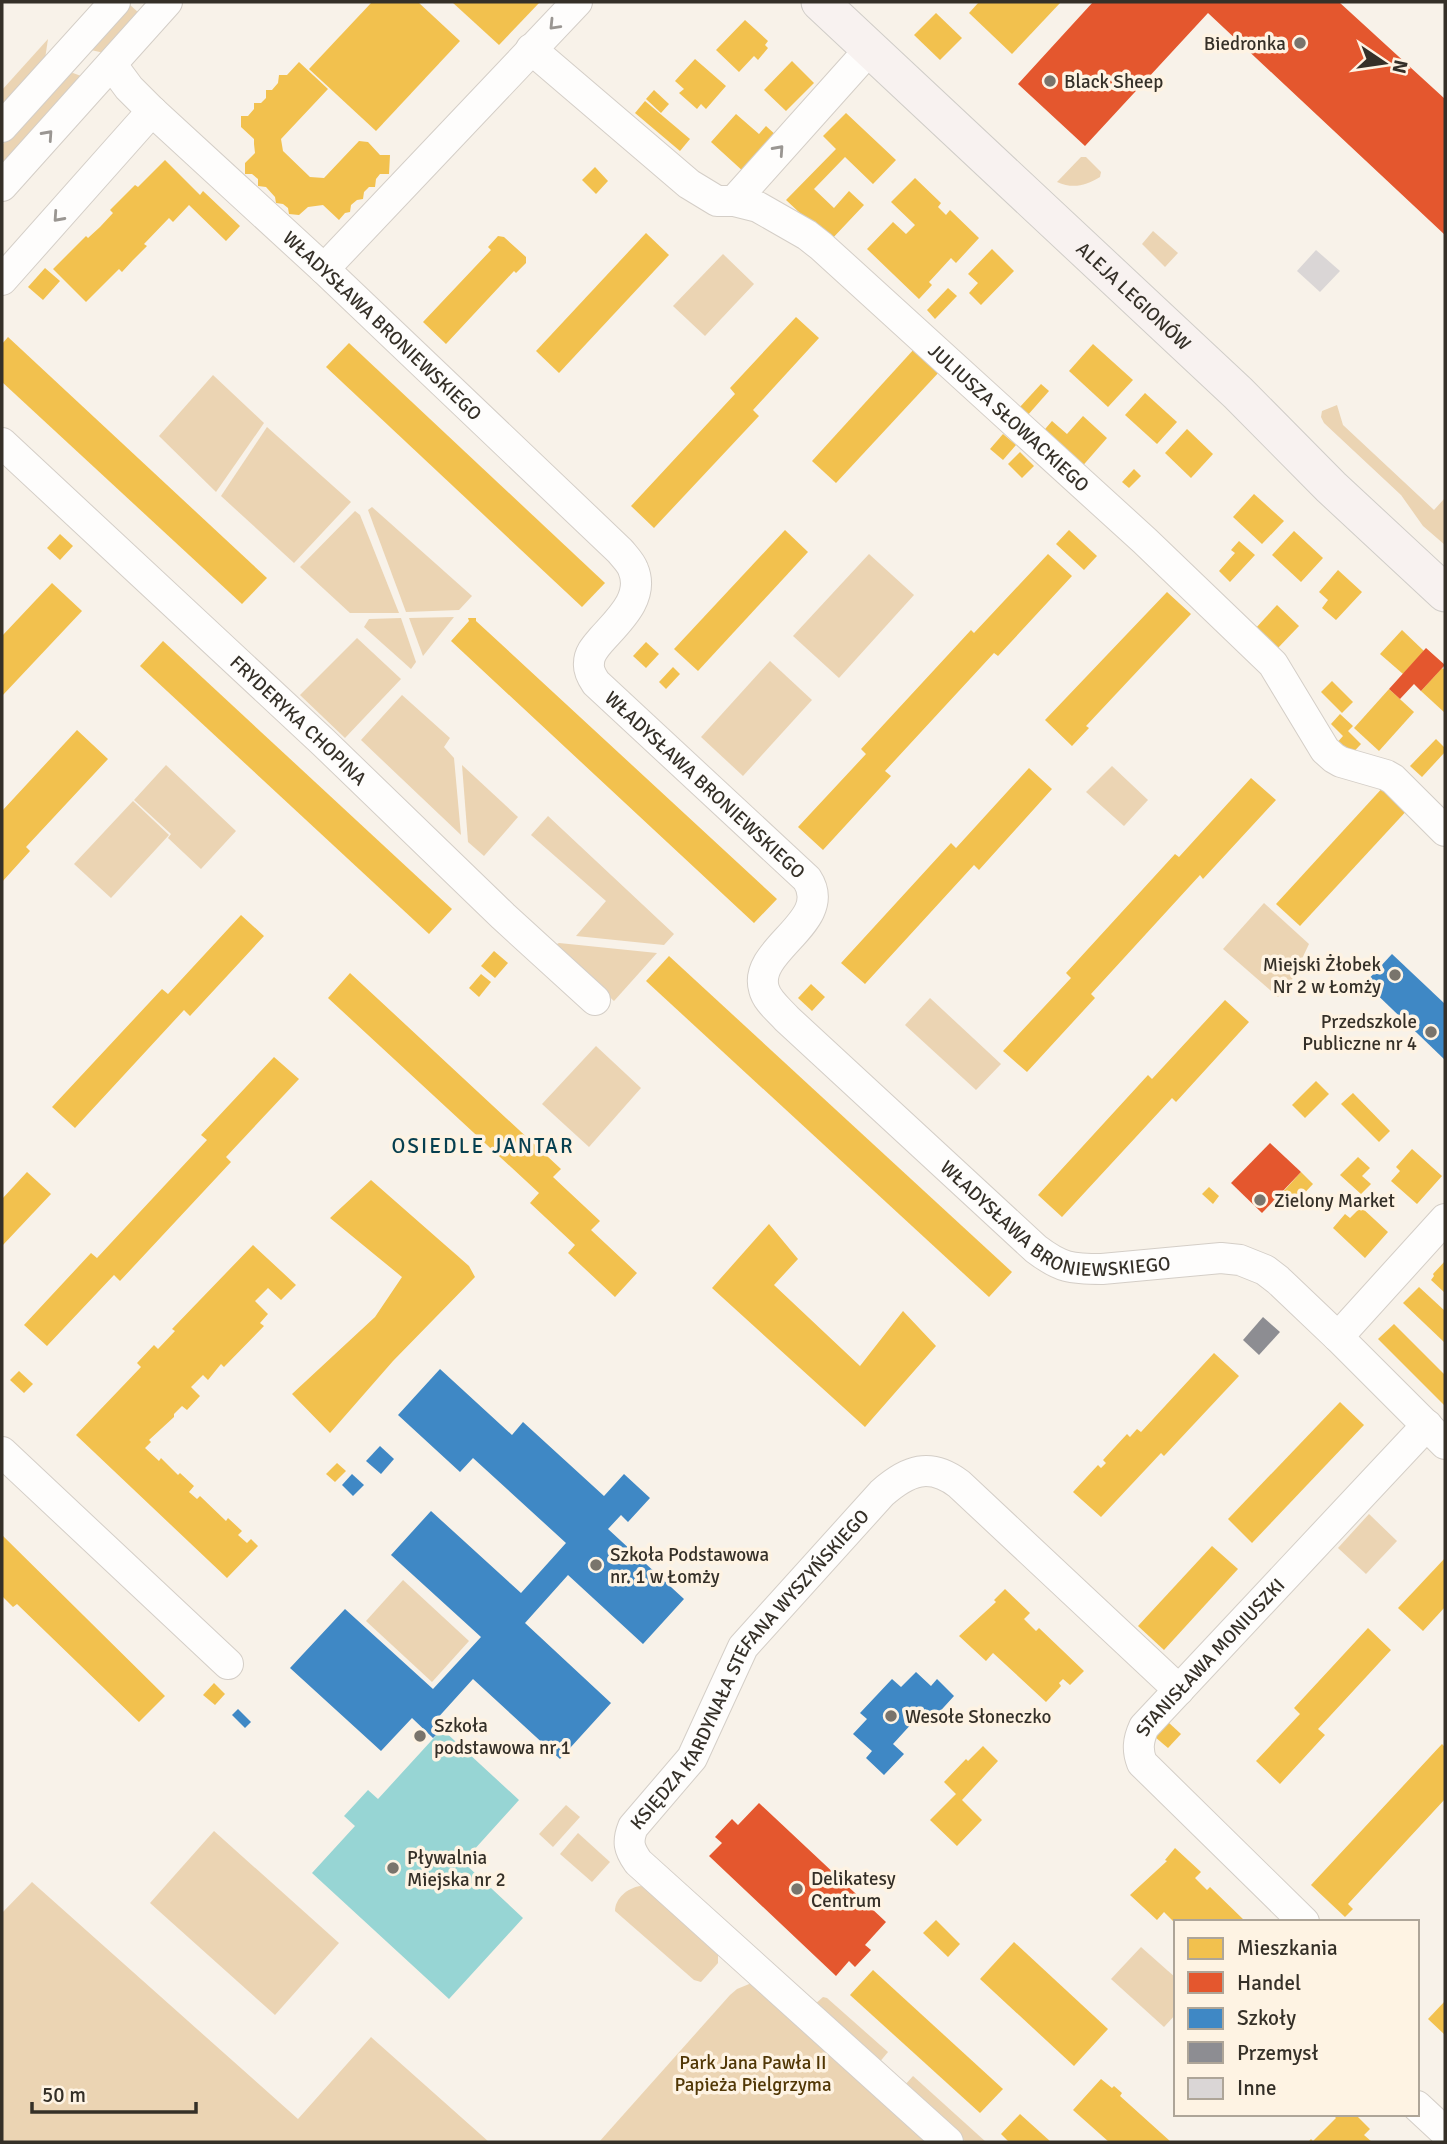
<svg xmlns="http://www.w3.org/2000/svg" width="1447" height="2144" font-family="Signika,sans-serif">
  <rect width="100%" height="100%" fill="#f8f2e9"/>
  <g fill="#ebd4b3">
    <polygon points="129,4 140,14 104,53 91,50"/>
    <polygon points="48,39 45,59 2,109 2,90"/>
    <polygon points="73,73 81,76 2,166 2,145 65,75"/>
    <path d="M1081 157H1086L1101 172 1100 177C1085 186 1073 189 1057 182Z"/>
    <polygon points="1153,231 1178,253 1165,267 1142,244"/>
    <polygon points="723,254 754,284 705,336 673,306"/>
    <polygon points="213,375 264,423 216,492 159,436"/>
    <polygon points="1337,405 1343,425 1434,510 1444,499 1445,501 1445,545 1423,526 1401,495 1324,423 1321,417 1322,411"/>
    <polygon points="267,427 351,502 294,563 221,496"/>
    <polygon points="372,507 472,596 459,610 406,612 368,510"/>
    <polygon points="355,511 360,515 399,613 350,613 300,567"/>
    <polygon points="869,554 914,595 839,678 793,636"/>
    <polygon points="454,617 423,656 409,618"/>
    <polygon points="401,618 416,662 411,669 364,627 369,619"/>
    <polygon points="357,638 401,679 345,738 300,695"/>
    <polygon points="770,661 812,700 743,776 701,737"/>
    <polygon points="402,695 450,738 444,747 454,758 461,835 361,740"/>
    <polygon points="166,765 236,831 201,869 168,838 171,834 134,800"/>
    <polygon points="462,765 518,817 484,856 468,842"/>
    <polygon points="1112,766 1148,800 1124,826 1086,792"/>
    <polygon points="133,801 169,835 111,898 74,864"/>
    <polygon points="548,816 674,934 664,945 576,936 606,901 531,835"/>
    <polygon points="1264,903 1309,944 1291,982 1278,997 1223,949"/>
    <polygon points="559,943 657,953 614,1001 553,946"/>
    <polygon points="930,998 1001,1064 976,1090 905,1025"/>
    <polygon points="596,1046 641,1088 589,1147 542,1104"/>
    <polygon points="1369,1514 1397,1541 1366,1574 1338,1548"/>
    <polygon points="403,1580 469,1641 432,1682 366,1621"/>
    <polygon points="566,1805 580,1817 553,1847 539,1834"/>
    <polygon points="214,1831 339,1943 275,2015 150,1903"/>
    <polygon points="578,1833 610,1862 592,1882 560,1854"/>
    <polygon points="32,1882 298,2119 371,2037 489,2142 2,2142 2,1913"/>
    <path d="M640 1886 650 1888 718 1950V1963L701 1982 694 1980 615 1911C615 1898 628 1888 640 1886Z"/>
    <polygon points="1141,1947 1176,1978 1176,2014 1164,2027 1111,1979"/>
    <polygon points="754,1982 934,2142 599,2142 730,1995 737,1989"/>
    <polygon points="823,1997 827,1998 888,2052 878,2064 814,2005"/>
    <polygon points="913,2076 986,2142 966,2142 904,2086"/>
  </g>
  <polygon fill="#97d5d4" points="442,1729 519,1800 463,1862 523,1918 449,1999 312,1873 355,1826 344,1816 368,1790 378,1799"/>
  <g fill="#f2c14e">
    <polygon points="372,2 418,2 460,41 376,131 309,69"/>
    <polygon points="452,2 540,2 499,45"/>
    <polygon points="979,2 1061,2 1012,54 969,13"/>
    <polygon points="936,13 962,38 940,60 914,35"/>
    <polygon points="745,20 768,41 765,45 768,48 758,60 754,56 739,72 716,50"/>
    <polygon points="695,59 726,86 706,109 701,104 697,109 679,93 684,89 675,81"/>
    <polygon points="792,61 814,83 786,111 764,90"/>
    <polygon points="299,62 328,89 281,139 283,151 310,177 324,178 359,141 368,142 380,155 390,155 389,174 380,174 376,179 375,187 369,187 364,192 363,199 357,200 351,205 350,212 345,213 339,220 323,205 308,207 299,215 289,214 288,208 283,204 276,203 275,197 266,187 258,186 258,179 252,174 245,174 245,163 255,153 254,144 254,139 241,127 241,116 248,116 254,109 254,103 261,103 266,98 266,90 272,90 278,83 279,75 287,75"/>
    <polygon points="654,90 669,104 661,113 646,99"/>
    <polygon points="645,101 690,139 680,151 635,113"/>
    <polygon points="846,113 896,160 873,184 845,157 814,189 834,208 849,191 864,205 830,241 786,200 836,149 823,136"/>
    <polygon points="736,114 759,134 766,126 778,137 745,173 711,142"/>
    <polygon points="165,160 200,195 203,191 240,226 226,241 189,205 173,222 169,218 144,244 147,246 133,260 122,272 119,269 86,302 53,269 86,236 88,238 100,227 113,213 110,210 135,185 138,187"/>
    <polygon points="595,167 608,181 596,194 582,180"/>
    <polygon points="915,178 941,203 938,207 946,215 950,210 979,238 956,263 951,258 929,282 932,285 919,299 867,249 893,222 906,234 915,225 891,202"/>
    <polygon points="646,233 669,255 559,373 536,351"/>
    <polygon points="498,236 504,237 526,257 526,263 516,273 514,271 446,344 423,322 491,250 488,247"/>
    <polygon points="992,249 1014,271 981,305 969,293 978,283 968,274"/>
    <polygon points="45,268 60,281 43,300 28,287"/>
    <polygon points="948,288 957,296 935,319 927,310"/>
    <polygon points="796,317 819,338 753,410 759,416 654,528 631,506 735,394 730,388"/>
    <polygon points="8,337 267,578 242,604 2,382 2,344"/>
    <polygon points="349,343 605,583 582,607 326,367"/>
    <polygon points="1093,344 1133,380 1108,407 1069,371"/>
    <polygon points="915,348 940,371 836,483 812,461"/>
    <polygon points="1041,384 1049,391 1027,416 1019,408"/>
    <polygon points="1145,393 1177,422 1157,444 1125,415"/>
    <polygon points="1083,416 1107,438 1079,470 1040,435 1052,421 1067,434"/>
    <polygon points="1187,429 1213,454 1191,478 1165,453"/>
    <polygon points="1003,434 1016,445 1003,460 990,449"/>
    <polygon points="1020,452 1034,466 1022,478 1008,464"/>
    <polygon points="1134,469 1141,476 1129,488 1122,482"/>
    <polygon points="1254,494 1284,521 1262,544 1233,517"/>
    <polygon points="785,530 808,552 698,671 674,649"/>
    <polygon points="1069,530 1097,556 1084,570 1056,544"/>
    <polygon points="1294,531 1323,558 1301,582 1272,555"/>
    <polygon points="60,534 73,546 60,560 47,548"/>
    <polygon points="1239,541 1255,555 1230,582 1219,571 1235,553 1231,550"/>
    <polygon points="1048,554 1072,576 998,656 994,653 885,771 891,776 823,850 798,827 866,754 861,749 971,630 974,633"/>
    <polygon points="1338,570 1362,592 1336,620 1322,608 1328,600 1319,592"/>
    <polygon points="52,583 82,611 2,696 2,636"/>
    <polygon points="1167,592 1191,614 1086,726 1089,728 1072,746 1045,720"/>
    <polygon points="1277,605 1299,626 1276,650 1254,630"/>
    <polygon points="468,618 476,618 476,621 488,632 777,899 754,923 451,641 469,621"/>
    <polygon points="1402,630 1424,651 1403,674 1380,654"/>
    <polygon points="163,641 452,909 429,934 140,666"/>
    <polygon points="646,642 659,654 646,668 633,656"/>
    <polygon points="673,667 680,674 666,689 659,682"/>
    <polygon points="1442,668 1445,670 1445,713 1421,691"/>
    <polygon points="1332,681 1353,702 1342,713 1321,692"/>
    <polygon points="1389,689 1414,712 1379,751 1354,728"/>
    <polygon points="1340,714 1353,726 1348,731 1361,744 1348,758 1335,745 1343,736 1331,724"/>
    <polygon points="77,730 108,759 26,847 30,851 2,882 2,811"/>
    <polygon points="1436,739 1445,748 1445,752 1422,777 1410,766"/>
    <polygon points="1029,768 1052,789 979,870 974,865 865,984 841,963 951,843 956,848"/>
    <polygon points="1251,778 1276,800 1203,879 1200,875 1091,994 1095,998 1027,1072 1003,1051 1071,978 1066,973 1175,854 1179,857"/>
    <polygon points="1386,784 1410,807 1300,926 1276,904"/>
    <polygon points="241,915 264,936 190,1016 184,1010 75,1128 52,1107 162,989 168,994"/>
    <polygon points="494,951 508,963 495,978 481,966"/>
    <polygon points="669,956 1012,1272 989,1297 646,981"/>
    <polygon points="350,973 561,1169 553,1177 600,1221 591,1230 637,1273 615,1297 568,1253 575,1245 530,1203 539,1193 328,998"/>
    <polygon points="481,974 491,982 479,997 469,988"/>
    <polygon points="811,984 825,997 812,1011 798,998"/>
    <polygon points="1225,1000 1249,1022 1176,1102 1172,1098 1062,1217 1038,1195 1148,1075 1152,1079"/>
    <polygon points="274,1057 299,1079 226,1157 231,1162 120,1281 114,1275 47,1346 24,1325 91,1253 97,1258 207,1140 201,1135"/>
    <polygon points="1316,1081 1329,1094 1305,1118 1292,1105"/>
    <polygon points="1353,1093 1390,1131 1379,1142 1341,1104"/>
    <polygon points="1412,1149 1442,1176 1417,1204 1391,1181 1400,1171 1396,1167"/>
    <polygon points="1358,1157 1370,1168 1362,1176 1371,1184 1361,1194 1340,1175"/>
    <polygon points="27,1172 51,1194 2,1246 2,1199"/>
    <polygon points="1301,1172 1313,1184 1294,1204 1282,1193"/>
    <polygon points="371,1180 469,1266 475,1277 393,1361 330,1433 292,1394 375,1317 402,1277 330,1218"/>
    <polygon points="1209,1187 1219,1196 1213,1204 1202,1194"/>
    <polygon points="1361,1207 1388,1232 1365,1258 1333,1228 1345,1214 1350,1218"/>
    <polygon points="769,1224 798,1259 774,1285 860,1366 903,1311 936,1346 865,1427 712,1288"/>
    <polygon points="253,1245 296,1285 281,1300 268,1288 255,1301 268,1314 260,1323 264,1326 224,1367 221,1364 208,1380 203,1375 191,1387 200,1396 187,1410 182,1406 174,1414 174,1417 149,1440 151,1442 145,1448 159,1461 161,1458 178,1475 180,1473 194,1486 189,1492 197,1499 200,1496 226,1521 228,1518 242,1531 238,1535 247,1543 251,1539 258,1546 227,1578 76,1435 141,1367 137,1363 154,1345 158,1349 175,1331 172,1329"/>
    <polygon points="1445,1261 1445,1293 1431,1280 1434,1276 1433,1274"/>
    <polygon points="1419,1287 1445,1311 1445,1343 1403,1303"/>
    <polygon points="1394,1324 1445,1375 1445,1406 1378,1339"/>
    <polygon points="1214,1353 1239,1376 1164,1456 1161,1453 1101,1517 1073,1492 1098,1465 1101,1468 1106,1463 1103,1460 1127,1434 1130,1437 1137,1429 1141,1432"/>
    <polygon points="19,1371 33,1384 24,1393 10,1380"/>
    <polygon points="1340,1402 1364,1425 1252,1543 1228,1519"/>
    <polygon points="337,1463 346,1471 335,1482 326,1474"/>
    <polygon points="2,1535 165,1696 139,1722 17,1604 13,1607 2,1596"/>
    <polygon points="1212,1546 1238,1569 1164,1650 1138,1626"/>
    <polygon points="1445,1558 1445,1607 1423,1631 1398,1608"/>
    <polygon points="1005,1589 1030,1613 1024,1619 1036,1631 1039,1628 1084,1671 1070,1685 1063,1679 1059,1683 1061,1686 1046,1702 993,1653 986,1661 959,1636 996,1602 994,1600"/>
    <polygon points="1368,1628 1391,1650 1318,1729 1325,1735 1280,1784 1256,1761 1300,1714 1294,1708"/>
    <polygon points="214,1683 225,1694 215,1705 203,1695"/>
    <polygon points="1168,1722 1181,1734 1168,1748 1155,1737"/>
    <polygon points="1442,1744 1445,1747 1445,1799 1348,1904 1353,1909 1345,1917 1311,1885"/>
    <polygon points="983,1746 998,1761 962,1800 982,1820 957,1846 930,1820 956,1794 944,1782 966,1759 968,1761"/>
    <polygon points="1175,1848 1201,1872 1195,1878 1207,1890 1210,1887 1246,1922 1174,1922 1164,1912 1157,1920 1130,1895 1167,1861 1165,1860"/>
    <polygon points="936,1920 960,1944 948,1957 923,1933"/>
    <polygon points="1014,1942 1108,2029 1074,2066 980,1979"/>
    <polygon points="873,1970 1003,2089 980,2113 850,1995"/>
    <polygon points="1445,2001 1445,2035 1428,2019"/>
    <polygon points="1101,2079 1112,2088 1114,2086 1122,2093 1120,2096 1171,2142 1109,2142 1073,2110"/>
    <polygon points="1020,2114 1051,2142 1009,2142 1001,2134"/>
    <polygon points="1336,2114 1355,2114 1370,2129 1364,2135 1372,2142 1308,2142 1311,2139 1313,2141 1336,2118 1334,2116"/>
  </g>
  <g fill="#e4572e">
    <polygon points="1093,2 1339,2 1445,99 1445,235 1208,13 1085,146 1018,84"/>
    <polygon points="1426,648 1445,665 1421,691 1414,684 1400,699 1389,689"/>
    <polygon points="1270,1143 1301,1172 1262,1213 1231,1183"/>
    <polygon points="759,1803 886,1922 865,1945 871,1950 855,1967 849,1961 836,1976 709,1856 722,1843 715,1837 732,1819 738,1825"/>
  </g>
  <g fill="#3f88c5">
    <polygon points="1392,954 1445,1004 1445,1060 1365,983"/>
    <polygon points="440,1369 512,1435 523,1422 604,1496 624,1474 650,1498 628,1522 621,1515 608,1529 684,1599 643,1644 568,1575 525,1623 611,1703 560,1759 473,1679 434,1722 442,1729 433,1738 412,1718 381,1751 290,1668 345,1609 433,1689 481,1637 391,1555 431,1511 521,1593 566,1543 473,1458 460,1472 398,1415"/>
    <polygon points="380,1446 394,1459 381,1474 366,1461"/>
    <polygon points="352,1474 364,1485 353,1496 342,1485"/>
    <polygon points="916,1672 931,1686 937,1679 954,1696 934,1718 925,1709 893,1744 904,1754 884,1775 866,1758 872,1751 853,1734 867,1719 860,1713 892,1679 901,1687"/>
    <polygon points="238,1709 251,1722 245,1728 232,1715"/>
  </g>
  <polygon fill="#8d8d92" points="1263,1317 1280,1332 1259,1355 1243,1340"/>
  <polygon fill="#dad6d6" points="1316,250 1340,271 1320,292 1297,271"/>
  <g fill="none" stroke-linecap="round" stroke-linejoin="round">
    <g stroke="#d4cec7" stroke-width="32">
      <g id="minor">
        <path id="s1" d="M531 49 689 184 717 201H734L758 207 807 235 821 246 1145 541 1273 664 1325 750 1334 758 1341 762 1386 775 1393 779 1445 831"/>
        <path id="s2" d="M112 65 129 88 152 111 324 269 620 551C624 556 631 563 633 569 645 597 619 620 602 639 596 646 589 653 589 663 588 670 592 677 596 683L807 879C835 922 752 949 764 989 767 1001 779 1010 787 1019L1036 1249C1061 1268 1071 1269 1102 1269L1221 1258 1240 1260 1265 1270 1278 1280 1338 1337 1445 1444"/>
        <polyline points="2,127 115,2"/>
        <polyline points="2,186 167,2"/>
        <polyline points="734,201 870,49"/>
        <polyline points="324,269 577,2"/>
        <polyline points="2,280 152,111"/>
        <path id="s3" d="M2 443 323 742 503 916 595 1000"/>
        <polyline points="1338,1337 1445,1219"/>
        <polyline points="2,1452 228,1664"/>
        <path id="s4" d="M1304 1922 1142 1763C1137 1750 1138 1740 1144 1727L1427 1425"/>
        <polyline points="1417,2106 1445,2132"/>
        <path id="s5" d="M948 2142 638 1862C629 1849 627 1842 633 1827L692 1758 743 1647 882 1493C908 1470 930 1462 959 1484L1179 1690"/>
      </g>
    </g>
    <g stroke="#d0cdc8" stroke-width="39">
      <g id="major">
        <path id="s6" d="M820 2 1238 393 1331 487 1445 593"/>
      </g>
    </g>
    <use href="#minor" stroke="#fefdfc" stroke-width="30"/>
    <use href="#major" stroke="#f8f2f0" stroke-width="37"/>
  </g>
  <defs><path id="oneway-chevron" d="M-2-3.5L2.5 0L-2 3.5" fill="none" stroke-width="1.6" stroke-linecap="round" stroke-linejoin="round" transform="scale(1.75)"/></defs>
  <g stroke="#9a9692">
    <use href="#oneway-chevron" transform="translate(554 25) rotate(134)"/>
    <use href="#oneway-chevron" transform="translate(48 135) rotate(-48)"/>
    <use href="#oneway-chevron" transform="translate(779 150) rotate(-48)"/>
    <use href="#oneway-chevron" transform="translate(58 217) rotate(132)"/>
  </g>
  <g fill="#79746c" stroke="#fef3e3" stroke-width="2.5">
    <circle cx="1300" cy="43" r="7"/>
    <circle cx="1050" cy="81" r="7"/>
    <circle cx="1395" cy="975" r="7"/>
    <circle cx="1431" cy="1032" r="7"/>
    <circle cx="1260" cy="1200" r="7"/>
    <circle cx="596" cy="1565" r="7"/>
    <circle cx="891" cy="1716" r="7"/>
    <circle cx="420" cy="1736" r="7"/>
    <circle cx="393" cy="1868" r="7"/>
    <circle cx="797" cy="1889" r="7"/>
  </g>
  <g text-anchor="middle" stroke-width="7" stroke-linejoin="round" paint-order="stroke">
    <g font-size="19" fill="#353028" stroke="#fef3e3" text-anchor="start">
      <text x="1286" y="50" text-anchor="end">Biedronka</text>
      <text x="1064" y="88">Black Sheep</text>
      <text x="1381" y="971" text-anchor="end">Miejski Żłobek<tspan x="1381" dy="22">Nr 2 w Łomży</tspan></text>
      <text x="1417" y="1028" text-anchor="end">Przedszkole<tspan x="1417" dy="22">Publiczne nr 4</tspan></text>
      <text x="1274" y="1207">Zielony Market</text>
      <text x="610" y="1561">Szkoła Podstawowa<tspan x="610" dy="22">nr. 1 w Łomży</tspan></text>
      <text x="905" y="1723">Wesołe Słoneczko</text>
      <text x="434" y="1732">Szkoła<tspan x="434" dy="22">podstawowa nr 1</tspan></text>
      <text x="407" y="1864">Pływalnia<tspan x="407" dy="22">Miejska nr 2</tspan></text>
      <text x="811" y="1885">Delikatesy<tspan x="811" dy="22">Centrum</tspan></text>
    </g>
    <g font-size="19" fill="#353028" stroke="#fef3e3">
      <text dy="7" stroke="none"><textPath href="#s6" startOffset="430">ALEJA LEGIONÓW</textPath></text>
      <text dy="7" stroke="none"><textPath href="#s2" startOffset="376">WŁADYSŁAWA BRONIEWSKIEGO</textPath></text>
      <text dy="7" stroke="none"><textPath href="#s1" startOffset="611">JULIUSZA SŁOWACKIEGO</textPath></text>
      <text dy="7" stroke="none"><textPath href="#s3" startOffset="406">FRYDERYKA CHOPINA</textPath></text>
      <text dy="7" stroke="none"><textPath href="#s2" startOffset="1006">WŁADYSŁAWA BRONIEWSKIEGO</textPath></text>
      <text dy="7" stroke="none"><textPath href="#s2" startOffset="1656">WŁADYSŁAWA BRONIEWSKIEGO</textPath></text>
      <text dy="7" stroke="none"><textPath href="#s4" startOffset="360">STANISŁAWA MONIUSZKI</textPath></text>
      <text dy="7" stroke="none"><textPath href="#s5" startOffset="653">KSIĘDZA KARDYNAŁA STEFANA WYSZYŃSKIEGO</textPath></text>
    </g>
    <g font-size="19" fill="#513705" stroke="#fef3e3">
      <text x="753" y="2069">Park Jana Pawła II<tspan x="753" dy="22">Papieża Pielgrzyma</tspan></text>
    </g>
    <g font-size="21" letter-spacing="2" fill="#073f4f" stroke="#fef3e3">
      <text x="483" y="1153">OSIEDLE JANTAR</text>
    </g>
  </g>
  <rect width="1447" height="2144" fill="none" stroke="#353028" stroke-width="7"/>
  <rect x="1174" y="1920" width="245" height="196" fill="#fef3e3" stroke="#aea598" stroke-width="2"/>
  <rect x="1188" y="1938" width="35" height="21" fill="#f2c14e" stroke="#aea598" stroke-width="2"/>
  <text x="1237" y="1955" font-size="21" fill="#353028">Mieszkania</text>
  <rect x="1188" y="1972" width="35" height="21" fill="#e4572e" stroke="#aea598" stroke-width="2"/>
  <text x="1237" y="1990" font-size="21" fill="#353028">Handel</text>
  <rect x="1188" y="2008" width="35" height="21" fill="#3f88c5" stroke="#aea598" stroke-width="2"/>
  <text x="1237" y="2025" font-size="21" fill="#353028">Szkoły</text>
  <rect x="1188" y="2042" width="35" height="21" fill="#8d8d92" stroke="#aea598" stroke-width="2"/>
  <text x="1237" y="2060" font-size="21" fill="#353028">Przemysł</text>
  <rect x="1188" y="2078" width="35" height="21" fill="#dad6d6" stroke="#aea598" stroke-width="2"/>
  <text x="1237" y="2095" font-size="21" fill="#353028">Inne</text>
  <g transform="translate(1384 63) rotate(103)" stroke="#fef3e3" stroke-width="5" paint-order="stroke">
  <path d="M0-5L12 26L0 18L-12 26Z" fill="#353028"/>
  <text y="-10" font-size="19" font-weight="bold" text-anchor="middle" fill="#353028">N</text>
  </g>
  <path d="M32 2102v10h164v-10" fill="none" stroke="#353028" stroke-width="3.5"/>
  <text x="42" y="2102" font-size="21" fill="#353028" stroke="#fef3e3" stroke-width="5" paint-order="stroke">50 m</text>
</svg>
